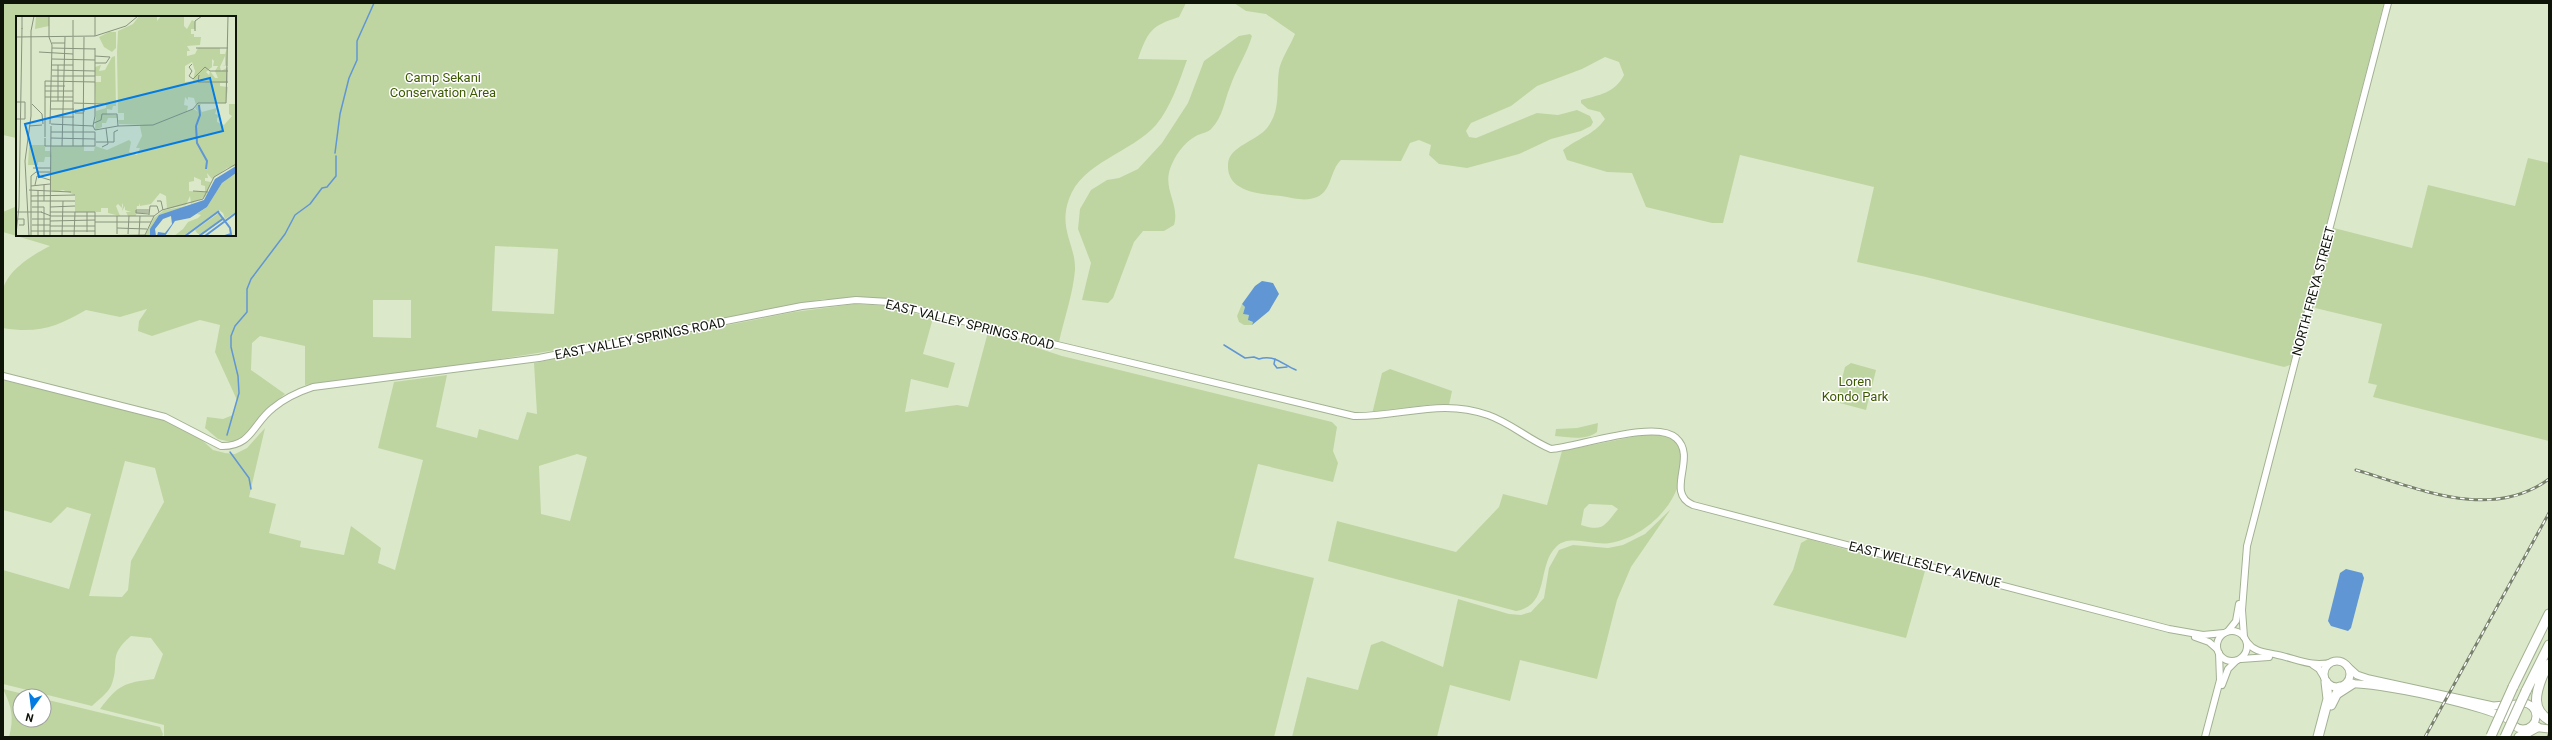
<svg xmlns="http://www.w3.org/2000/svg" width="2552" height="740" font-family="Roboto,sans-serif">
  <rect width="100%" height="100%" fill="#dbe9ca"/>
  <g fill="#bed5a2" fill-rule="evenodd">
    <path d="M3 3H1186L1179 17C1151 26 1148 31 1138 59L1187 60C1179 82 1171 107 1156 125 1131 153 1082 162 1069 199 1058 229 1076 245 1075 270 1073 294 1064 319 1059 342L893 299H824L581 346 450 367 305 385V346L260 336 252 343 251 370 285 394 264 411 249 431 235 443 218 439 205 428 207 417 223 419 233 415 237 400 215 352 220 325 200 320 152 336 138 331 139 321 147 309 120 317 86 310C57 327 37 334 3 328 3 316 1 301 3 290 7 270 34 254 50 246L3 232V212L17 206V235H235V17H17L16 138 3 135ZM495 246 558 249 554 314 492 311ZM373 300H411V338L373 337Z"/>
    <path d="M1234 3H2384L2291 362 2290 365 2284 367 1926 277 1857 262 1874 187 1740 155 1723 223H1712L1646 207 1632 173 1607 172 1567 160 1563 150C1578 138 1594 135 1605 119L1600 112 1588 109 1581 103V100C1599 95 1615 93 1624 75L1619 62 1605 57 1582 69 1537 86 1511 106 1471 123 1466 131 1469 137 1476 138 1537 113 1558 115 1577 110 1590 116 1593 122 1591 126 1581 131 1551 139 1519 154 1467 168 1439 164 1429 155 1431 145 1419 140 1410 143 1401 161 1341 160C1330 170 1332 191 1317 197 1306 202 1293 198 1281 196 1262 194 1226 193 1228 164 1229 146 1257 141 1267 128 1281 110 1276 92 1279 70 1281 59 1290 46 1295 34L1266 14 1246 11Z"/>
    <path d="M1250 34 1252 36C1247 54 1236 69 1230 87 1224 102 1223 116 1212 128 1208 133 1201 133 1196 136 1184 142 1174 157 1170 169 1163 190 1180 205 1174 225L1164 231H1143L1134 242 1113 298 1108 303 1082 300 1091 263 1078 229 1080 209 1091 190 1107 180 1119 178 1138 169 1162 143 1188 103 1204 61 1239 36Z"/>
    <polygon points="2528,158 2549,163 2549,441 2373,397 2377,385 2368,383 2382,324 2315,308 2334,228 2412,248 2428,185 2515,206"/>
    <path d="M855 304 888 306 933 318 923 354 955 363 948 388 911 379 905 412 957 405 968 407 988 332 1062 356 1332 422 1337 427 1333 451 1338 463 1333 482 1258 464 1234 558 1314 578 1274 737H164V725L100 709C119 684 124 683 154 679L163 654 151 638 131 636C106 657 121 663 111 686 108 693 98 700 92 706L3 684V570L69 589 91 514 67 507 51 523 3 510V380L162 419 193 432 213 450 225 453 235 454 247 448 265 428 249 497 276 504 269 533 301 541 300 547 344 555 351 526 381 548 378 563 395 570 423 460 378 448 394 382 447 375 436 427 477 438 479 429 518 440 527 412 537 414 534 363 794 312ZM577 454 587 457 570 521 541 514 539 466ZM125 461 155 468 164 502 131 561 128 590 122 597 89 596Z"/>
    <polygon points="1242,304 1245,307 1243,314 1249,315 1249,321 1253,322 1252,325 1244,325 1239,322 1237,316"/>
    <polygon points="1851,363 1876,370 1866,410 1836,402 1845,367"/>
    <path d="M1390 369 1452 391 1449 405C1423 402 1398 411 1372 414L1382 373Z"/>
    <path d="M1598 423 1597 432C1586 441 1568 437 1555 436L1556 429 1577 428Z"/>
    <path d="M1652 433C1662 433 1677 436 1680 447 1692 491 1652 536 1610 543 1593 546 1570 534 1557 546 1536 565 1551 605 1516 611L1328 561 1337 521 1456 552 1499 507 1503 494 1547 505 1562 451ZM1589 504 1612 505 1618 509C1604 526 1603 532 1581 525L1584 509Z"/>
    <polygon points="1671,509 1631,567 1617,600 1597,679 1520,660 1510,701 1450,685 1437,737 1292,737 1307,677 1358,690 1371,645 1382,641 1443,667 1458,599 1509,614 1521,615 1531,612 1544,598 1549,568 1559,550 1573,545 1608,548 1623,545 1645,534"/>
    <polygon points="1808,539 1925,571 1906,638 1773,605 1793,570 1801,543"/>
    <path d="M3 689 32 696H20V720H44V699L160 727 163 734 162 737H9C14 718 12 707 3 689Z"/>
  </g>
  <g fill="#6096d4">
    <polygon points="1262,281 1273,283 1279,294 1269,311 1252,325 1253,322 1248,320 1249,315 1243,314 1245,307 1242,304 1255,286"/>
    <polygon points="2346,569 2362,573 2364,578 2351,628 2348,631 2331,626 2328,621 2340,573"/>
  </g>
  <g fill="none" stroke-linecap="round" stroke-linejoin="round">
    <g stroke="#6096d4" stroke-width="1.5">
      <polyline points="335,153 340,114 349,78 357,60 357,41 374,3"/>
      <path d="M1224 345 1245 358 1254 357 1259 359C1275 354 1283 365 1296 370"/>
      <polyline points="1275,359 1274,364 1277,368 1287,367"/>
      <polyline points="227,435 239,393 238,376 231,347 231,336 235,326 247,312 247,289 251,279 285,234 295,215 310,204 322,188 327,187 336,176 336,156"/>
      <polyline points="230,452 249,478 251,489"/>
    </g>
    <g stroke="#a3b193" stroke-width="8">
      <g id="tertiary">
        <path d="M3 376 165 417 221 446C252 447 253 423 273 408 285 398 298 392 313 387L539 358 802 306 856 300 889 302 1053 344 1354 416C1402 417 1440 398 1488 415 1511 423 1529 440 1551 449 1578 447 1656 419 1676 438 1698 457 1664 493 1693 505L2169 629 2203 635 2224 633"/>
        <circle cx="2232" cy="646" r="15"/>
        <polyline points="2228,631 2236,621 2239,604"/>
        <polyline points="2195,637 2209,642 2217,649"/>
        <polyline points="2244,637 2242,610 2247,546 2388,3"/>
        <path d="M2247 642C2255 653 2266 652 2278 655 2297 659 2313 668 2333 662"/>
        <polyline points="2241,659 2269,657"/>
        <polyline points="2313,665 2319,669 2325,679"/>
        <polyline points="2222,685 2228,669 2236,661"/>
        <polyline points="2205,737 2220,680 2219,653"/>
      </g>
    </g>
    <g stroke="#a3b193" stroke-width="9">
      <g id="primary">
        <circle cx="2337" cy="674" r="13"/>
        <polyline points="2347,666 2357,675 2369,679 2493,706 2517,704"/>
        <path d="M2348 684C2370 681 2497 707 2511 722"/>
        <circle cx="2523" cy="716" r="13"/>
        <polyline points="2533,727 2549,729"/>
      </g>
    </g>
    <g stroke="#a3b193" stroke-width="11">
      <g id="motorway">
        <path d="M2542 677C2536 693 2531 709 2549 720"/>
        <polyline points="2539,682 2549,664"/>
        <polyline points="2513,687 2549,614"/>
        <polyline points="2526,691 2549,645"/>
        <polyline points="2338,693 2352,684"/>
        <polyline points="2331,705 2340,687"/>
        <polyline points="2318,737 2328,699 2326,682"/>
        <polyline points="2519,737 2537,727"/>
      </g>
    </g>
    <use href="#tertiary" stroke="#fff" stroke-width="6"/>
    <use href="#primary" stroke="#fff" stroke-width="7"/>
    <use href="#motorway" stroke="#fff" stroke-width="9"/>
    <g stroke="#77816c" stroke-width="3">
      <g id="rail">
        <path d="M2356 470C2418 488 2490 522 2549 479"/>
        <polyline points="2425,737 2549,513"/>
        <polyline points="2548,737 2549,735"/>
      </g>
    </g>
    <use href="#rail" stroke="#fff" stroke-width="1.5" stroke-dasharray="4.5" stroke-linecap="butt"/>
    <g stroke="#a3b193" stroke-width="11" stroke-linecap="butt">
      <g id="motorway-bridge">
        <polyline points="2491,736 2513,687"/>
        <polyline points="2505,737 2526,691"/>
      </g>
    </g>
    <use href="#motorway-bridge" stroke="#fff" stroke-width="9"/>
  </g>
  <g text-anchor="middle" stroke-width="3" stroke-linejoin="round" paint-order="stroke">
    <g font-size="13" fill="#3e5a00" stroke="#fff">
      <text x="443" y="82">Camp Sekani<tspan x="443" dy="15">Conservation Area</tspan></text>
      <text x="1855" y="386">Loren<tspan x="1855" dy="15">Kondo Park</tspan></text>
    </g>
    <g font-size="13" fill="#0f1409" stroke="#fff">
      <text transform="translate(2313 291) rotate(-75)" y="5">NORTH FREYA STREET</text>
      <text transform="translate(970 324) rotate(14)" y="5">EAST VALLEY SPRINGS ROAD</text>
      <text transform="translate(640 338) rotate(-11)" y="5">EAST VALLEY SPRINGS ROAD</text>
      <text transform="translate(1925 564) rotate(14)" y="5">EAST WELLESLEY AVENUE</text>
    </g>
  </g>
  <g transform="translate(16 16)">
    <rect width="220" height="220" fill="#dbe9ca"/>
    <path d="M20 0H33V10L19 13ZM123 0H141V5L145 0H168V10L171 13 176 4 179 6V13H175V18H178V21H185L184 29 171 30 174 35H171V40L179 38 182 32H204V38H209L211 32 212 50 206 49H209V40L204 51 205 55 212 51V67H204V70L212 71 210 87H183L180 89 178 82 172 81V84L169 81 168 89 172 90 171 95 178 93 182 96 179 92 182 88H185L183 91 186 96 201 92 199 98 205 99 201 102V106L208 109 216 100 213 98V88H220V150L211 152 196 163 191 157 192 162H189V165L195 166 190 180 175 188 174 180 170 189 151 193 150 180 144 177 135 188 124 190V187L123 190H121L120 200H112L110 196H115L109 194V190L106 195 107 189 106 187V192L102 188 100 190 104 200 92 197V192H85V196H59V179L47 174 39 176 35 174V141H29L28 146H22V149H12L13 129H29V135H34L35 140 36 130H68V135H78L79 130 91 134 113 124 115 126 113 136 121 139 124 132H120L126 120 124 110 129 109 103 108 102 104H108V97H102L101 36 102 15 117 8ZM196 43 198 45 197 50H202L199 55 202 62H199L194 55 193 59 190 56 196 51ZM176 46 179 55 177 65 169 66V50ZM178 161 185 164V169L189 170V176L173 175V166L178 165ZM93 16H100V32L96 36 88 31 83 21ZM99 40 100 90H97L96 94 91 93V98L101 99V102H92L90 107H86V111L79 114 80 95 90 92V88L80 87 79 66H85V60H79V51L85 49 83 55 89 54 96 41ZM220 157V196L209 203 207 197 203 194 167 220H158L167 213 172 206 182 202 185 199 181 198 191 191 206 167ZM171 190 143 199 137 208 134 220H129L138 202 148 194ZM203 197 207 202 184 219 181 217 179 214Z" fill="#bed5a2" fill-rule="evenodd"/>
    <path d="M220 150V157L206 167 191 191 174 202 159 205 149 220H141L142 216 149 217 156 208 155 200 147 203 139 213 140 220H134V213L143 199 188 184 199 163Z" fill="#6096d4"/>
    <path fill="none" stroke="#6096d4" stroke-width="2" d="M180 110 181 127 191 145 190 153M180 110 184 99 183 89M202 196 214 212 215 218 209 220M169 220 203 195M183 220 208 202M189 220 220 197"/>
    <path fill="none" stroke="#89947d" stroke-width="1" d="M6 0V13M33 0V21M79 0V20M57 4V20M179 15V5L186 0M0 21 79 20 110 10 122 0M33 21 36 29 34 108M57 21V130M36 27H49M36 32 79 33M180 32H212M23 36 57 38M79 40 94 41 90 47H79M36 43 79 44M176 48 173 51 176 55 173 60 177 63 189 51 194 55H212M36 49H57M42 49V85M36 54 79 55M183 59 182 66H212M36 60H79M29 70H49M29 75H57M29 81H57M35 85H57M0 86H9V103H0M58 87 88 88M16 88 26 98 27 108M35 93H58M68 97H59V94L69 95M35 101H58M78 107 85 104 86 98H101L102 110M35 108 77 110M13 110 26 109M77 110 79 114 102 110 137 109 177 93 182 87H210L212 0M77 110 79 100V32M29 121V65L79 66M29 122V130H79V116H35M35 122 79 123M80 126H98V116L102 114M46 130 49 21M67 130 68 21M86 131 92 128 90 112M17 152H35M19 169 21 160 34 164M15 170 34 168M13 174 55 176M177 175 192 176M15 180 59 179M15 185H59M28 185V169M141 185H145L147 194M16 191H28V220M34 191 59 190M133 194H120V197L133 198M0 196H26M25 196 35 200H138L146 194 187 183 198 161 220 148M34 196H79V220M120 196H133M133 199 134 190H141L143 196M0 203H8V209H3M16 203H34M34 205 79 204M79 206H135M16 209H34M34 210H79M101 212 131 213M15 215H79M71 216V196M0 218 3 191 6 12M101 218V200M112 218 113 200M123 219 124 200M129 219 138 200M13 220 9 145 15 100V15L18 0M15 220V160L20 156H35M22 220V174M34 220 35 110M46 220 47 185M58 220 59 196M69 220 129 219"/>
    <path fill="#047be2" fill-opacity="0.15" stroke="#047be2" stroke-width="2" d="M194 62 207 115 23 161 9 108Z"/>
    <rect width="220" height="220" fill="none" stroke="#0f1409" stroke-width="2"/>
  </g>
  <rect width="2552" height="740" fill="none" stroke="#0f1409" stroke-width="8"/>
  <g transform="translate(32 708) rotate(194)"><circle r="19" fill="#ffffff" stroke="#9fa19d"/>
  <path d="M0-3L7 15L0 10L-7 15Z" fill="#047be2"/>
  <text y="-6" font-size="11" font-weight="bold" text-anchor="middle" fill="#0f1409">N</text>
  </g>
</svg>
